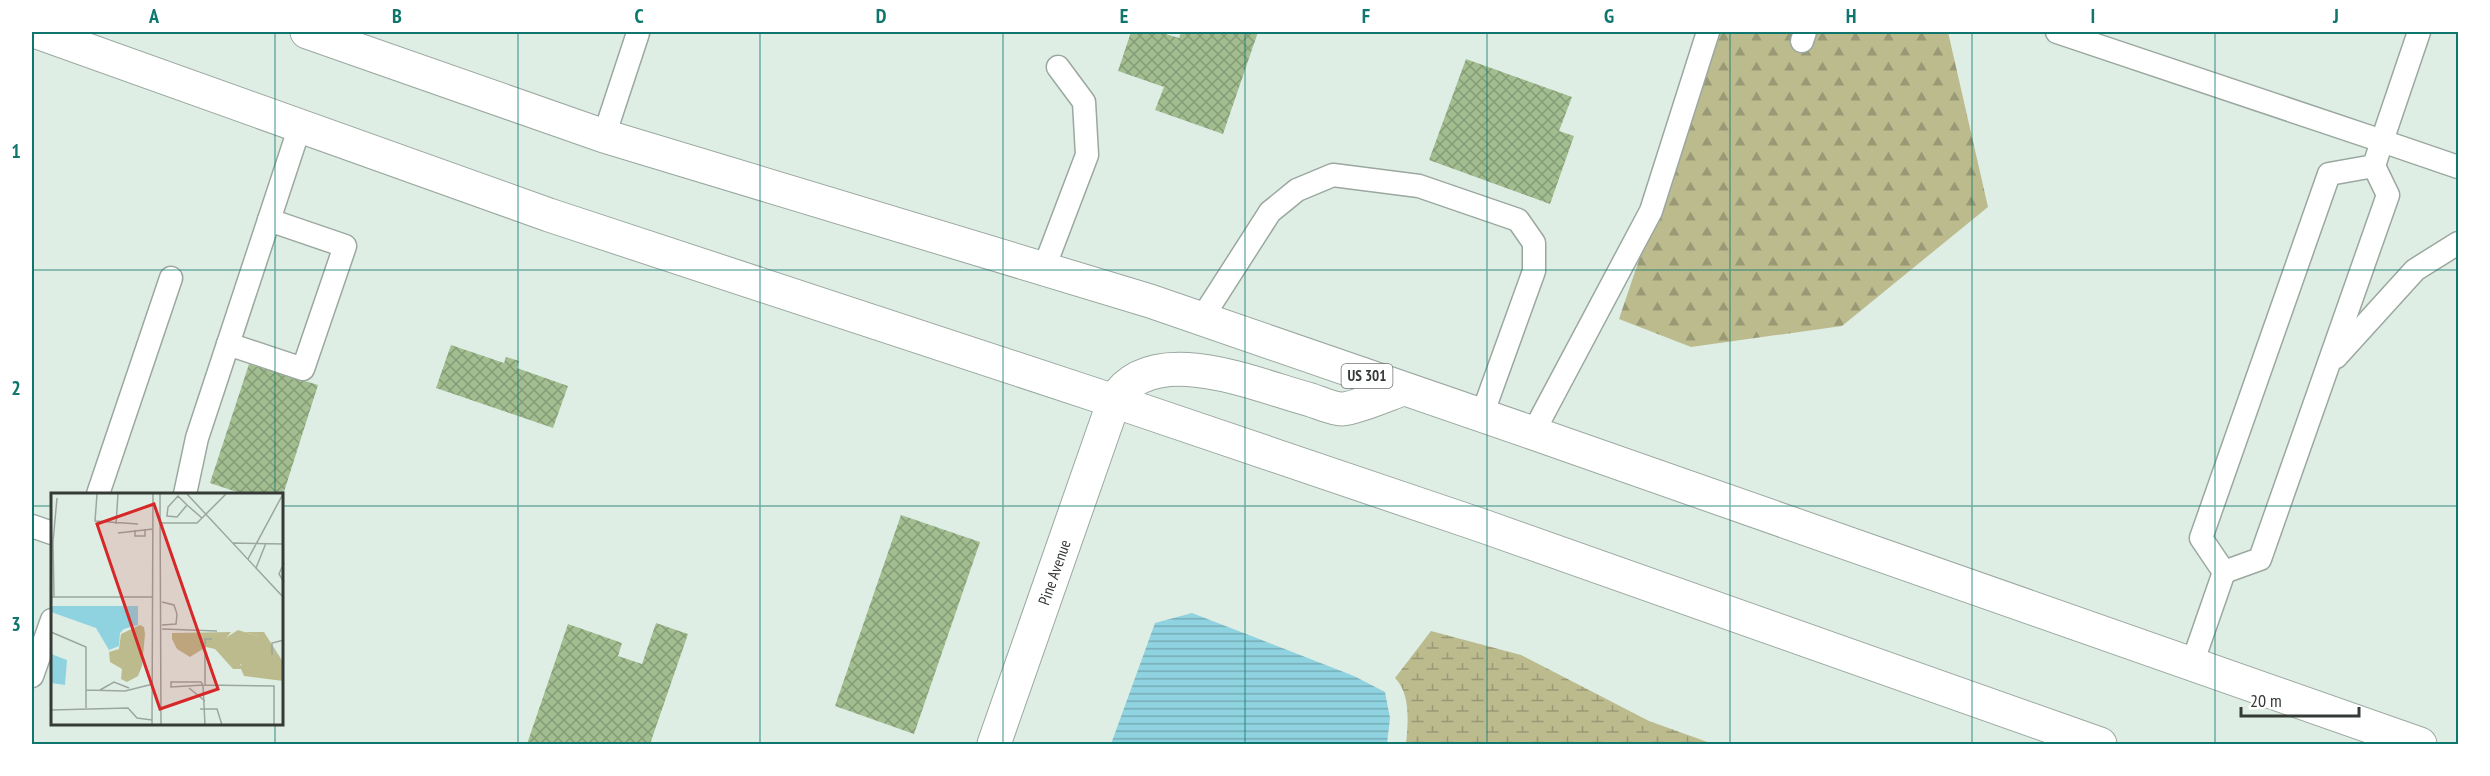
<svg xmlns="http://www.w3.org/2000/svg" width="2490" height="776" font-family="'PT Sans Narrow',sans-serif">
  <defs>
    <pattern id="forest-firs" width="22" height="20" patternUnits="userSpaceOnUse" patternTransform="scale(1.5)"><rect width="22" height="20" fill="#bbbb8e"/><path d="M5 1l3.5 6h-7zM16 11l3.5 6h-7z" fill="#999975"/></pattern>
    <pattern id="wetland-marsh" width="20" height="14" patternUnits="userSpaceOnUse" patternTransform="scale(1.5)"><rect width="20" height="14" fill="#bbbb8e"/><path d="M1 5h8M5 5V1M11 12h8M15 12V8" fill="none" stroke="#999975"/></pattern>
    <pattern id="water-rules" width="6" height="5" patternUnits="userSpaceOnUse" patternTransform="scale(1.5)"><rect width="6" height="5" fill="#8fd3e0"/><path d="M0 2.5h6" fill="none" stroke="#76acb6"/></pattern>
    <pattern id="building-cross-hatch" width="8" height="8" patternUnits="userSpaceOnUse" patternTransform="scale(1.5)"><rect width="8" height="8" fill="#a2be90"/><path d="M0 0l8 8M0 8l8-8" fill="none" stroke="#859b76"/></pattern>
  </defs>
  <rect width="100%" height="100%" fill="#dfeee5"/>
  <polygon fill="url(#forest-firs)" points="1716,32 1948,32 1988,207 1842,326 1691,347 1619,319"/>
  <path fill="url(#wetland-marsh)" d="M1431 631 1521 655 1649 721 1713 744H1406C1408 723 1411 694 1395 678Z"/>
  <polygon fill="url(#water-rules)" points="1192,613 1354,676 1385,692 1390,718 1387,744 1111,744 1155,623"/>
  <g fill="url(#building-cross-hatch)">
    <polygon points="1131,32 1159,32 1179,38 1181,32 1258,32 1223,134 1155,110 1164,87 1118,71"/>
    <polygon points="1466,59 1572,97 1559,131 1574,136 1550,204 1429,160"/>
    <polygon points="451,345 504,363 506,357 519,361 517,368 568,386 553,428 436,388"/>
    <polygon points="249,364 318,385 282,498 282,494 243,494 210,483"/>
    <polygon points="901,515 980,542 914,734 835,706"/>
    <polygon points="656,623 688,634 650,744 527,744 568,624 622,643 618,656 642,664"/>
  </g>
  <g fill="none" stroke-linecap="round" stroke-linejoin="round">
    <g stroke="#9aa8a0" stroke-width="25">
      <g id="lane">
        <polyline points="2057,32 2382,141 2419,32"/>
        <polyline points="1802,41 1805,32"/>
        <polyline points="604,136 638,33"/>
        <polyline points="2374,166 2329,174 2201,538 2224,572 2260,559 2388,195 2374,166 2382,141 2458,167"/>
        <polyline points="1044,268 1087,155 1084,102 1058,67"/>
        <polyline points="1202,318 1270,212 1297,190 1333,175 1419,186 1518,220 1534,243 1534,271 1482,415"/>
        <polyline points="228,344 303,369 345,246 269,220"/>
        <polyline points="2336,357 2415,270 2458,243"/>
        <polyline points="1533,433 1651,211 1708,32"/>
        <polyline points="98,494 171,278"/>
        <polyline points="185,494 197,438 300,126"/>
        <polyline points="32,526 52,533"/>
        <polyline points="2192,664 2224,572"/>
        <polyline points="32,676 52,620"/>
      </g>
    </g>
    <g stroke="#9aa8a0" stroke-width="35">
      <g id="street">
        <path id="s1" d="M994 744 1114 401"/>
      </g>
    </g>
    <g stroke="#9aa8a0" stroke-width="35">
      <g id="primary">
        <polyline points="37,32 549,215 1114,401 1480,525 2100,744"/>
        <polyline points="307,32 604,136 1150,301 1533,433 2420,744"/>
        <path d="M1114 401C1152 338 1257 386 1311 400 1320 403 1333 409 1342 409 1353 409 1391 393 1403 389"/>
      </g>
    </g>
    <use href="#lane" stroke="#fff" stroke-width="22"/>
    <use href="#street" stroke="#fff" stroke-width="33"/>
    <use href="#primary" stroke="#fff" stroke-width="33"/>
  </g>
  <path fill="none" stroke="#0f766e" stroke-width="1.5" stroke-opacity="0.55" d="M275 32V494M518 32V744M760 32V744M1003 32V744M1245 32V744M1487 32V744M1730 32V744M1972 32V744M2215 32V744M32 270H2458M32 506H52M282 506H2458M275 724V744"/>
  <g text-anchor="middle" stroke-width="4.5" stroke-linejoin="round" paint-order="stroke">
    <rect fill="#fff" stroke="#727573" stroke-width="1.5" x="1341.5" y="364" width="51" height="24" rx="4.5"/>
    <g font-size="15" font-weight="bold" fill="#353a37">
      <text x="1367" y="381">US 301</text>
    </g>
    <g font-size="16" fill="#353a37" stroke="#fff">
      <text dy="6" stroke="none"><textPath href="#s1" startOffset="182">Pine Avenue</textPath></text>
    </g>
  </g>
  <g transform="translate(51 493)">
    <rect width="232" height="232" fill="#dfeee5"/>
    <path d="M180 139 176 144 190 173 207 143 194 139H213L232 169V188L193 183 190 176H182L164 156 155 154 139 164 126 156 121 146V140Z" fill="#bbbb8e"/>
    <path d="M89 132 93 134 94 141 91 173 87 183 76 189 70 186 71 176 59 169 58 159 68 156 70 141ZM187 137 207 143V160L197 175 185 169 176 144Z" fill="#bbbb8e"/>
    <path d="M0 113H87V132L73 136 69 140 68 153 58 157 45 135 0 119ZM0 161 16 167 14 192 0 190Z" fill="#8fd3e0"/>
    <path fill="none" stroke="#9ba69f" stroke-width="1.5" d="M46 1 44 28 87 31M109 1 110 232M136 1 233 105M136 12 126 24 116 23 117 14 127 3 136 12 151 25M109 30H146L175 1M65 31 67 1M84 37V43H94V36M67 40 102 36M182 50 233 51M197 66 232 1M233 70 228 81 233 89M205 75 215 50M0 104H102M3 104 2 49 6 5M111 109 123 112 126 121 125 131 111 132M111 136 166 138M0 139 35 154V215M161 146H154V192L223 193V232M221 162V150L233 147M120 189H150L152 192 120 194ZM152 192 154 232M138 195 154 208M35 197 74 198 102 191M49 197 63 189 78 195M149 216H166L171 232M0 217 77 215 86 225 101 227M101 232 102 1"/>
    <path fill="#d62828" fill-opacity="0.15" stroke="#d62828" stroke-width="3" d="M103 11 167 196 109 216 46 31Z"/>
    <rect width="232" height="232" fill="none" stroke="#353a37" stroke-width="3"/>
  </g>
  <rect width="2490" height="776" fill="none" stroke="#ffffff" stroke-width="66"/>
  <path d="M2241 707v9h118v-9" fill="none" stroke="#353a37" stroke-width="3"/>
  <text x="2250" y="707" font-size="18" fill="#353a37" stroke="#ffffff" stroke-width="4.5" paint-order="stroke">20 m</text>
  <rect x="33" y="33" width="2424" height="710" fill="none" stroke="#0f766e" stroke-width="2"/>
  <g font-size="20" text-anchor="middle" font-weight="bold" fill="#0f766e">
    <text x="154" y="23">A</text>
    <text x="397" y="23">B</text>
    <text x="639" y="23">C</text>
    <text x="881" y="23">D</text>
    <text x="1124" y="23">E</text>
    <text x="1366" y="23">F</text>
    <text x="1609" y="23">G</text>
    <text x="1851" y="23">H</text>
    <text x="2093" y="23">I</text>
    <text x="2336" y="23">J</text>
    <text x="16" y="158">1</text>
    <text x="16" y="395">2</text>
    <text x="16" y="631">3</text>
  </g>
</svg>
